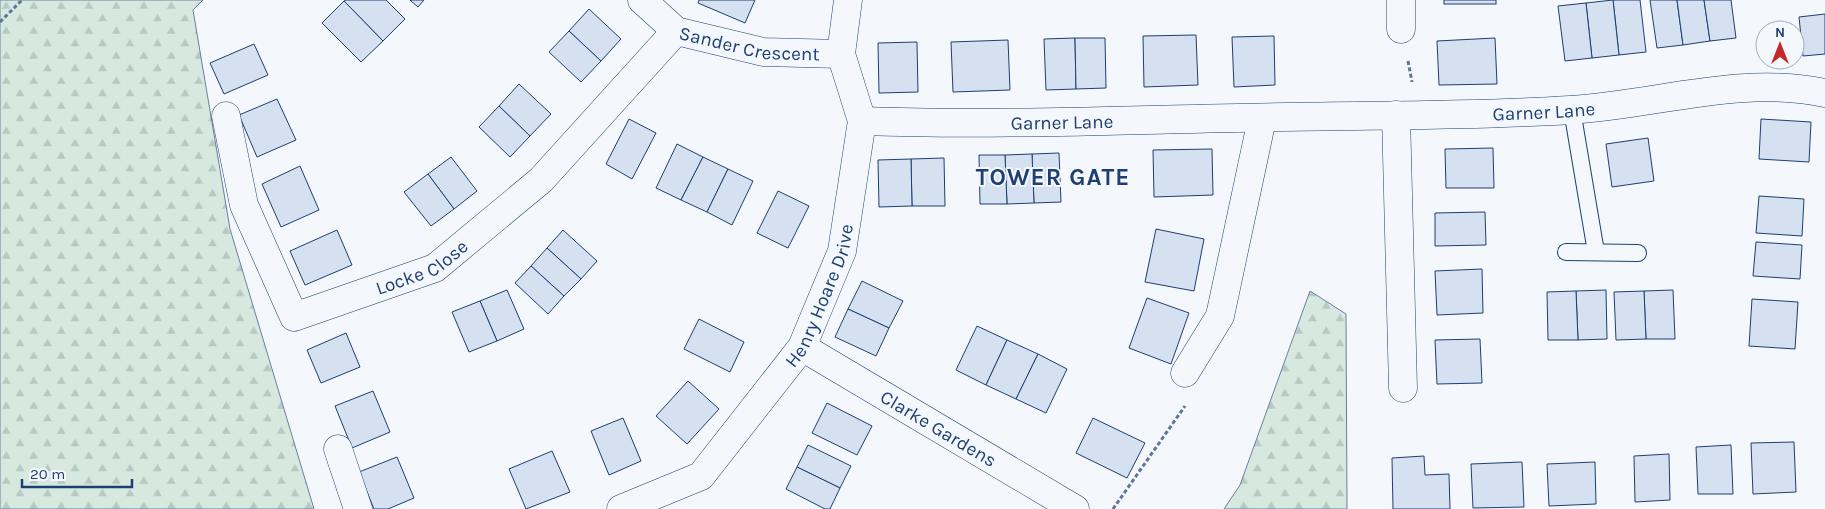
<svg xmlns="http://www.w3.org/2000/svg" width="1825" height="509" font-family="Karla,sans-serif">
  <defs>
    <pattern id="forest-firs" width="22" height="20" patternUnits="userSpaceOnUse" patternTransform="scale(1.25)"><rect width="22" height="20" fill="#d7e8df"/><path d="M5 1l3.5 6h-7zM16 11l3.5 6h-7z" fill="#b8c8c3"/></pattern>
  </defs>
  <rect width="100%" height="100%" fill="#f4f7fb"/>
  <g fill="url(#forest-firs)" stroke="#687fa3">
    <polygon points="0,0 203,0 193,10 230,229 314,509 0,509"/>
    <polygon points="1310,291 1346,314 1347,509 1224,509 1240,485"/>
  </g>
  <g fill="#d5e0f0" stroke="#1d3f73">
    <polygon points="346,0 386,0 405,19 383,41 344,1"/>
    <polygon points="410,0 424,0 418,7"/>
    <polygon points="699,0 755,0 745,23 698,3"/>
    <rect x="1444" y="0" width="52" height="4"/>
    <polygon points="1613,0 1640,0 1646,52 1619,55"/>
    <polygon points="1613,0 1619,55 1592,58 1586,3"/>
    <polygon points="1650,0 1677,0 1683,45 1657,48"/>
    <polygon points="1677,0 1704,0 1710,41 1683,45"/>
    <polygon points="1704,0 1731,0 1736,38 1710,41"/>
    <polygon points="344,1 383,41 361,62 322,23"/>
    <polygon points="1586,3 1592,58 1565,61 1558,6"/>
    <polygon points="589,9 621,39 601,61 569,31"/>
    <polygon points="1825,14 1825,54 1803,56 1799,17"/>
    <polygon points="569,31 601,61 581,82 549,52"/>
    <polygon points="1196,35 1198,85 1144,87 1143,36"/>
    <polygon points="1274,36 1275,85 1234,87 1232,37"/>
    <polygon points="1075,38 1076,89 1046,90 1044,39"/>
    <polygon points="1075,38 1105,38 1106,88 1076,89"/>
    <polygon points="1495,38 1497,84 1439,85 1437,41"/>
    <polygon points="1008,40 1010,90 953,92 951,42"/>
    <polygon points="917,42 918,92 879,93 878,43"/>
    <polygon points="254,44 268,75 224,94 210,63"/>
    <polygon points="519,84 551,114 530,136 499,106"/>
    <polygon points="277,99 296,140 257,157 239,115"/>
    <polygon points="499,106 530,136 510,157 479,127"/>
    <polygon points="629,119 656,133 632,179 606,164"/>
    <polygon points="1761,119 1811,122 1809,162 1759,159"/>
    <polygon points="1648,138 1654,181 1612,187 1606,144"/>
    <polygon points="677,144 703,157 681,200 656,188"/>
    <polygon points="1493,148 1494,188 1446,188 1445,149"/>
    <polygon points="1212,149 1213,195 1154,197 1153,150"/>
    <polygon points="1059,153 1061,202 1034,203 1032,154"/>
    <polygon points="1032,154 1034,203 1007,204 1005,155"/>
    <polygon points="979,155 1005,155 1007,204 980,204"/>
    <polygon points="451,157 477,191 454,209 428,174"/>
    <polygon points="703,157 728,169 707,212 681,200"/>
    <polygon points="944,158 945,206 912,206 911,159"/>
    <polygon points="911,159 912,206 879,207 878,160"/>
    <polygon points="300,166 319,210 281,227 262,184"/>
    <polygon points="728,169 753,181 732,225 707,212"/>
    <polygon points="428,174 454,209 431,226 404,192"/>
    <polygon points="778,191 809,206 788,248 757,233"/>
    <polygon points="1759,196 1804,199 1802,236 1756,233"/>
    <polygon points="1485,212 1486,245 1435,246 1435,213"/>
    <polygon points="1156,229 1204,239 1194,291 1145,282"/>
    <polygon points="337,230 352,265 305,285 290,251"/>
    <polygon points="563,230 597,261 581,279 547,248"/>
    <polygon points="1756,242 1802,245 1800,279 1753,276"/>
    <polygon points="547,248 581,279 564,296 531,266"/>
    <polygon points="531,266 564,296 548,314 515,283"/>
    <polygon points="1482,269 1483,313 1437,315 1435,271"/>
    <polygon points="862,281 903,301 889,328 848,309"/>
    <polygon points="507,290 524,329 497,341 480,301"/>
    <polygon points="1606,290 1607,339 1578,340 1576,291"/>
    <polygon points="1673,290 1675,339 1646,339 1644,291"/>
    <polygon points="1576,291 1578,340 1548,340 1547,292"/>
    <polygon points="1644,291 1646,339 1616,340 1614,292"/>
    <polygon points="1147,298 1189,313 1171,364 1129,348"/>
    <polygon points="1752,299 1798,302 1795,349 1749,346"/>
    <polygon points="480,301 497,341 469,352 452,312"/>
    <polygon points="848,309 889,328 876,356 835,337"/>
    <polygon points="699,319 744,342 730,372 684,349"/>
    <polygon points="977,326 1007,340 986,385 956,370"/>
    <polygon points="346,333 360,367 321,383 307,350"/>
    <polygon points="1480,339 1482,383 1437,384 1435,340"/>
    <polygon points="1007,340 1038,354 1016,399 986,385"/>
    <polygon points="1038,354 1067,369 1046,413 1016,399"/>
    <polygon points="688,381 719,409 687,444 656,416"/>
    <polygon points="373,391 390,432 352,448 335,406"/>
    <polygon points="827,403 872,426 857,455 812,433"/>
    <polygon points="623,418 641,461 609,475 591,431"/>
    <polygon points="1093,418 1145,443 1127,478 1076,453"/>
    <polygon points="1794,442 1796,492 1753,494 1751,443"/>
    <polygon points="808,445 851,466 840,488 797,467"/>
    <polygon points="1731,445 1733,494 1698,494 1696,447"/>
    <polygon points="552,451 570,492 526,509 509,469"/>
    <polygon points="1669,454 1670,500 1635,502 1634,456"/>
    <polygon points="1424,456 1425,475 1449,474 1450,509 1393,509 1392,458"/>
    <polygon points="397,457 414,498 388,509 374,509 359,472"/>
    <polygon points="1522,462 1524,507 1473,508 1471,464"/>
    <polygon points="1595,462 1596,504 1549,506 1547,464"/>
    <polygon points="797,467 840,488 830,509 825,509 786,489"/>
  </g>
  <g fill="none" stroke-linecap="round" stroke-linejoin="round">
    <g stroke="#1d3f73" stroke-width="18">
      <g id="service">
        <polyline points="1572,110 1596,252"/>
        <polyline points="1566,252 1638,253"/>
      </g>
    </g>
    <g stroke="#1d3f73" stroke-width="29">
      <g id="minor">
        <path id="s1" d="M642 0 676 31 763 52 841 54"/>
        <polyline points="1401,0 1401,29"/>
        <polyline points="1396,115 1403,388"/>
        <path id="s2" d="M226 116 244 205 294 317 435 268 541 180 676 31"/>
        <path id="s3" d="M862 121C1003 126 1143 119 1284 117 1379 115 1475 116 1570 110 1655 105 1740 75 1825 93"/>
        <path id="s4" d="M802 347 1075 509"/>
        <polyline points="1185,373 1220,316 1262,119"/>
        <polyline points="338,449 358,509"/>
        <path id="s5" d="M621 509 701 476 802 347 842 251 862 121 841 54 848 0"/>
      </g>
    </g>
    <g stroke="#5e769c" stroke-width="3" stroke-dasharray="4 2.5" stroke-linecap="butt">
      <polyline points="0,22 22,0"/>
      <polyline points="1408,61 1412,82"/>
      <polyline points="1113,509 1185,406"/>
    </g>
    <use href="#service" stroke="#f4f7fb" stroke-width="16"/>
    <use href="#minor" stroke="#f4f7fb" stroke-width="28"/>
  </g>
  <g text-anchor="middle" stroke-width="4" stroke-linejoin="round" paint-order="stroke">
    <g font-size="19" fill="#1d3f73" stroke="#f4f7fb">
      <text dy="7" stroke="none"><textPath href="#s1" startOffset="121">Sander Crescent</textPath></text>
      <text dy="7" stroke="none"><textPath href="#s3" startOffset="682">Garner Lane</textPath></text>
      <text dy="7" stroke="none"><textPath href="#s3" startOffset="200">Garner Lane</textPath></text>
      <text dy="7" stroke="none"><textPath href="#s2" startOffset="351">Locke Close</textPath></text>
      <text dy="7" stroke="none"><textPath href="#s5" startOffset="305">Henry Hoare Drive</textPath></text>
      <text dy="7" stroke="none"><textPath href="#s4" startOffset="159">Clarke Gardens</textPath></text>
    </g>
    <g font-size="24" font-weight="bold" letter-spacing="1" fill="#1d3f73" stroke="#f4f7fb">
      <text x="1053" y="185">TOWER GATE</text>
    </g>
  </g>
  <g transform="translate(1780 45)"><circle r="24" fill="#f4f7fb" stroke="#9eadc5"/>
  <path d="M0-4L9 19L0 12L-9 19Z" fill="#c62828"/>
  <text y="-8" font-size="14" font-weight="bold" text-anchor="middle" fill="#1d3f73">N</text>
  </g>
  <path d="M22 479v8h110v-8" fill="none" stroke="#1d3f73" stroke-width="2.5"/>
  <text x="30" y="479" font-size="15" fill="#1d3f73" stroke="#f4f7fb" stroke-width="4" paint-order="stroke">20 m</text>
</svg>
